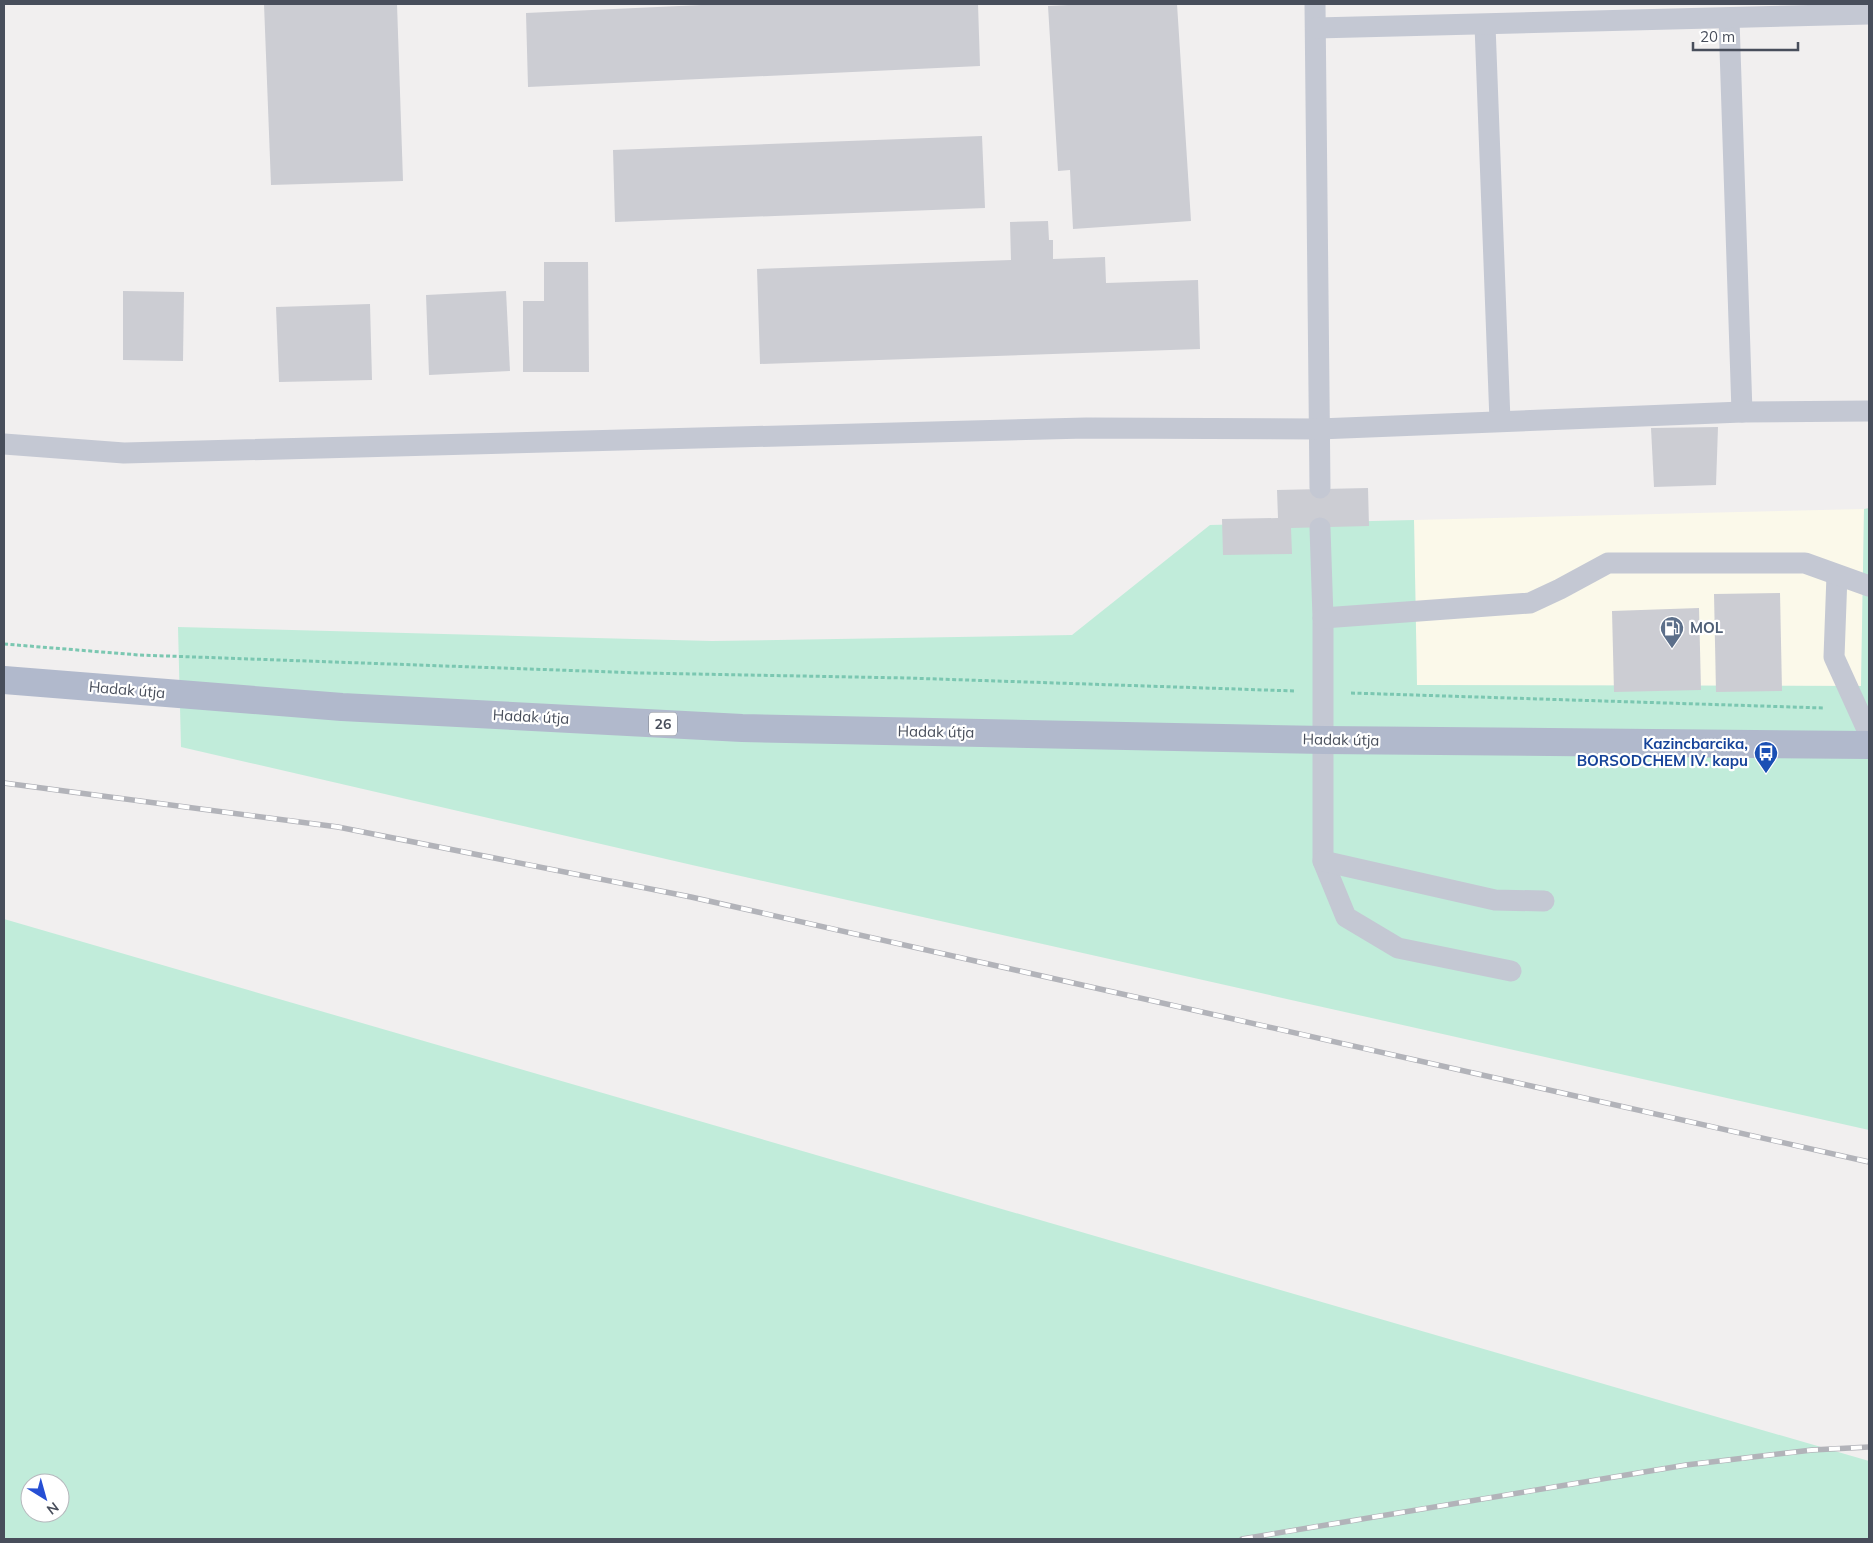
<svg xmlns="http://www.w3.org/2000/svg" width="1873" height="1543" font-family="Mulish,sans-serif">
  <rect width="100%" height="100%" fill="#f1efef"/>
  <polygon fill="#fbf9ea" points="1864,509 1861,686 1417,685 1414,520"/>
  <g fill="#c1ecda" fill-rule="evenodd">
    <polygon points="1869,508 1869,1130 692,865 181,747 178,627 712,641 1072,635 1210,525 1414,520 1417,685 1861,686 1864,509"/>
    <path d="M4 919 1869 1461V1539H4ZM30 1483H60V1513H30Z"/>
  </g>
  <g fill="#cccdd3">
    <polygon points="264,4 397,4 403,181 271,185"/>
    <polygon points="723,4 978,4 980,66 528,87 526,13"/>
    <polygon points="1088,4 1177,4 1191,221 1073,229 1070,170 1058,171 1048,6"/>
    <polygon points="982,136 985,208 615,222 613,150"/>
    <polygon points="1048,221 1049,240 1053,240 1053,259 1105,257 1106,283 1198,280 1200,349 760,364 757,269 1011,260 1010,222"/>
    <polygon points="544,262 588,262 589,372 523,372 523,301 544,301"/>
    <polygon points="123,291 184,292 183,361 123,360"/>
    <polygon points="506,291 510,371 429,375 426,295"/>
    <polygon points="370,304 372,380 279,382 276,307"/>
    <polygon points="1718,427 1716,485 1654,487 1651,428"/>
    <polygon points="1368,488 1369,526 1291,528 1292,554 1223,555 1222,519 1278,518 1277,490"/>
    <polygon points="1780,593 1782,691 1716,692 1714,594"/>
    <polygon points="1699,608 1701,690 1614,692 1612,611"/>
  </g>
  <g fill="none" stroke-linecap="round" stroke-linejoin="round">
    <g stroke="#7bc7b1" stroke-width="3" stroke-dasharray="4 2.5" stroke-linecap="butt">
      <polyline points="4,644 139,655 641,673 907,678 1295,691"/>
      <polyline points="1351,693 1824,708"/>
    </g>
    <g stroke="#c4c8d3" stroke-width="21">
      <polyline points="1315,4 1320,488"/>
      <polyline points="1729,19 1742,412"/>
      <polyline points="1485,25 1500,421"/>
      <polyline points="1316,28 1869,14"/>
      <polyline points="4,444 124,453 1086,428 1319,429 1742,412 1869,411"/>
      <polyline points="1320,528 1323,618 1323,861 1346,917 1398,948 1511,971"/>
      <polyline points="1837,575 1834,657 1869,734"/>
      <polyline points="1323,618 1530,603 1560,589 1608,563 1805,563 1869,586"/>
      <polyline points="1323,861 1495,900 1544,901"/>
    </g>
    <polyline stroke="#b1b9cc" stroke-width="28" points="4,680 342,707 742,728 1324,740 1869,745"/>
    <g stroke="#b2b3b9" stroke-width="5.5">
      <g id="rail">
        <polyline points="4,783 338,827 691,897 1869,1162"/>
        <polyline points="1242,1539 1686,1465 1812,1450 1869,1447"/>
      </g>
    </g>
    <use href="#rail" stroke="#fff" stroke-width="4" stroke-dasharray="11" stroke-linecap="butt"/>
  </g>
  <defs>
    <g id="fuel-pin" transform="scale(1.25)"><path d="M0 17L-7.5 6A9.5 9.5 0 1 1 7.5 6Z" fill="#5c6f8a" stroke="#fff"/><path d="M-5.5-6h7V0h2V4h1.3V-2.5L3-4.5l.8-.8L6-3V5H2.5V1h-1V6h-7ZM-4.2-4.7v3.2H.2V-4.7Z" fill="#fff"/></g>
    <g id="bus-pin" transform="scale(1.25)"><path d="M0 17L-7.5 6A9.5 9.5 0 1 1 7.5 6Z" fill="#1a4fb4" stroke="#fff"/><path d="M-5-6H5V4H4V6H2V4H-2V6H-4V4H-5ZM-3.5-4V0h7V-4ZM-3.5 1.2v1.5H-2V1.2ZM2 1.2v1.5H3.5V1.2Z" fill="#fff"/></g>
  </defs>
  <g fill-rule="evenodd">
    <use href="#fuel-pin" x="1672" y="628"/>
    <use href="#bus-pin" x="1766" y="753"/>
  </g>
  <g text-anchor="middle" stroke-width="4.5" stroke-linejoin="round" paint-order="stroke">
    <rect fill="#fff" stroke="#7f838c" stroke-width="1" x="649" y="712.5" width="28" height="23" rx="4"/>
    <g font-size="14" font-weight="bold" fill="#484e5b">
      <text x="663" y="729">26</text>
    </g>
    <g font-size="15" font-weight="bold" fill="#4e5e75" stroke="#fff" text-anchor="start">
      <text x="1690" y="633">MOL</text>
    </g>
    <g font-size="15" fill="#484e5b" stroke="#fff">
      <text transform="translate(127 690) rotate(5)" y="5">Hadak útja</text>
      <text transform="translate(531 717) rotate(3)" y="5">Hadak útja</text>
      <text transform="translate(936 732) rotate(1)" y="5">Hadak útja</text>
      <text transform="translate(1341 740) rotate(1)" y="5">Hadak útja</text>
    </g>
    <g font-size="15" font-weight="bold" fill="#164399" stroke="#fff" text-anchor="end">
      <text x="1748" y="749">Kazincbarcika,<tspan x="1748" dy="17">BORSODCHEM IV. kapu</tspan></text>
    </g>
  </g>
  <rect width="1873" height="1543" fill="none" stroke="#484e5b" stroke-width="10"/>
  <g transform="translate(45 1498) rotate(143)"><circle r="24" fill="#ffffff" stroke="#b6b8bd"/>
  <path d="M0-4L9 19L0 12L-9 19Z" fill="#264fd4"/>
  <text y="-8" font-size="14" font-weight="bold" text-anchor="middle" fill="#484e5b">N</text>
  </g>
  <path d="M1693 42v8h105v-8" fill="none" stroke="#484e5b" stroke-width="2.5"/>
  <text x="1700" y="42" font-size="15" fill="#484e5b" stroke="#ffffff" stroke-width="4" paint-order="stroke">20 m</text>
</svg>
